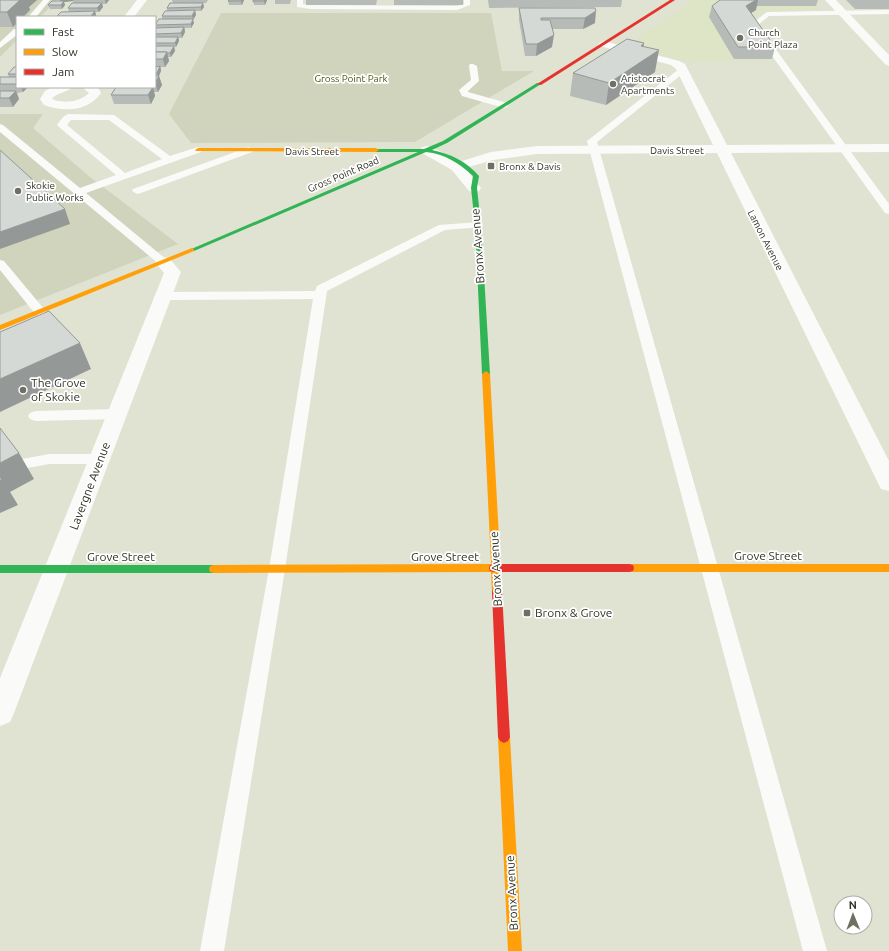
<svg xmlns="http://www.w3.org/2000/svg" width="889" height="951" font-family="Ubuntu,sans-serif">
  <rect width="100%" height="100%" fill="#e0e3d2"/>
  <polygon fill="#dee4c6" points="693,0 811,0 820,10 763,11 750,22 773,60 687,62 628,45"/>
  <g fill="#d0d4bc">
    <polygon points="0,0 57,0 40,17 17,17 17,40 0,57"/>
    <polygon points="221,13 491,13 502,71 534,71 415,142 191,143 169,114"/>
    <polygon points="0,114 43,114 33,128 90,177 178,244 0,315"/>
  </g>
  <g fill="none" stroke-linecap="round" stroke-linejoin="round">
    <g fill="#fafbf8" fill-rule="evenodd">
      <polygon points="43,0 50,0 36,17 28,17"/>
      <polygon points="297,0 303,0 303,4 310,5 457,6 464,4 464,0 470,0 470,5 457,10 310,9 297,7"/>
      <polygon points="889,10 889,14 769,16 758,25 889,204 889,214 885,213 750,25 767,12"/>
      <polygon points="14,29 17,29 17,35 0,48 0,42"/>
      <polygon points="470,64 473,64 477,66 479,81 468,91 468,92 507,103 508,105 507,107 504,108 462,96 459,90 471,80 469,66"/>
      <polygon points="679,69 682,69 686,71 597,142 827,951 803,951 587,141"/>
      <path d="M68 114 114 115 170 156 198 147 203 150 201 152 86 193 167 260 169 262 167 264H159L0 132V124L3 125 80 188 116 175 59 127 57 125C60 121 63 116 68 114ZM71 120H109L162 159 125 173 67 125Z"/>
      <polygon points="249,147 254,150 252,152 141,193 137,194 132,191 133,189"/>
      <polygon points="478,222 482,223 483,225 482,227 445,230 327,291 285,569 224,951 200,951 269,569 313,299 164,300 160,299 158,296 160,293 164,292 315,291 317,286 439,225"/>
      <polygon points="0,260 4,261 44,309 46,312 44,315 36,315 0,270"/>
      <polygon points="118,409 123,411 125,414 123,417 118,419 35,421 30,419 28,416 30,413 35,411"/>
      <polygon points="49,454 100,454 105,455 107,459 105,463 100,464 49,464 22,469 17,468 15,464 17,460"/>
    </g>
    <g fill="#fafbf8" fill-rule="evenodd">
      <polygon points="137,0 147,0 134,17 124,17"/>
      <polygon points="825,0 836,0 889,55 889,66 885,64"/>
      <polygon points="604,41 679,61 685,64 727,145 889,144 889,152 731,153 889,461 889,491 881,489 878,483 717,153 537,154 493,160 465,168 481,188 479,191 474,192 469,191 452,170 422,153 420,150 422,147 427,146 432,147 461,163 462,161 491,152 537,146 713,145 676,69 671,65 600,46 598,44"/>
      <path d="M52 87H72C67 93 57 92 52 99 64 104 80 102 89 93L82 87H98L101 93C88 112 63 112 44 105L40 99 45 91Z"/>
      <polygon points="163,257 169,258 181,272 14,713 10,722 0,726 0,678 164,273 155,262 157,258"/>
    </g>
    <g fill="#30b455" fill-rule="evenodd">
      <path d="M537 83 541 84 447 143 432 150C451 154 466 161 479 176L477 188 481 225 490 374 489 376 486 377 482 374 475 225 471 188 473 176C459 163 445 154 426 152L194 251H190L189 250 418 152H376L373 150 374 149H424L443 141Z"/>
      <polygon points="0,565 214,565 218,566 219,569 218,572 214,573 0,573"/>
    </g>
    <g fill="#ff9f0a" fill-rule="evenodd">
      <polygon points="198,148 376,148 379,150 376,152 196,151 195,150"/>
      <polygon points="192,248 194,249 194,251 0,330 0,325"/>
      <polygon points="486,371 490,374 502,592 501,595 497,596 493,595 492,592 491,572 214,573 210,572 209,569 210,566 214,565 491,564 482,374"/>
      <polygon points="629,564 889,564 889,572 629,572 625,571 624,568 625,565"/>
      <polygon points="504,731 508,733 510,737 522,951 508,951 498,737 500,733"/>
    </g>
    <g fill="#e5322d" fill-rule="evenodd">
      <polygon points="670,0 675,0 541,85 537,84"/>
      <polygon points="494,564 629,564 633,565 634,568 633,571 629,572 494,572 490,571 489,568 490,565"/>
      <polygon points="497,588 501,589 502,592 510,737 508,741 504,743 500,741 498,737 492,592 493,589"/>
    </g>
  </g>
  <g fill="#b6bbb8">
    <polygon points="0,0 37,0 29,7 30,10 13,27 0,27"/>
    <polygon points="59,0 109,0 106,4 102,4 103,7 99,12 95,12 96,15 95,17 57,17 57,16 69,12 68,8 73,3 73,1 64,2 65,5 62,9 50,9 48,5 60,1"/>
    <polygon points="172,0 208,0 206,3 203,3 204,7 201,11 195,11 196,15 193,20 194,23 191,28 185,28 185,32 182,38 179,38 179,41 176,47 174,47 175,51 171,57 168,57 169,61 165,67 161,67 161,71 159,76 162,85 158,92 154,92 155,96 151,104 114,104 111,95 116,87 155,87 155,28 156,28 155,25 162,19 162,16 167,11 167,8 173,3"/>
    <polygon points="244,0 242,5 229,5 228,1"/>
    <polygon points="252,0 267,0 265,5 254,5 254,3 253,3"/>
    <polygon points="275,0 291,0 290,4 275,4"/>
    <polygon points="306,0 377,0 376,5 306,5"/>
    <rect x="394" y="0" width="69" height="5"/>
    <polygon points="488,0 622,0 621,7 489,8"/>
    <polygon points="720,0 818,0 816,6 756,6 756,10 751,13 775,47 772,59 734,59 709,17 712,6"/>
    <polygon points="846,0 889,0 889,9 855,9"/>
    <polygon points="519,8 595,8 595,23 583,29 552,29 552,47 536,56 525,56 519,20"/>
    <polygon points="644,43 643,47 655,72 606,105 570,96 573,73"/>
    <polygon points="17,67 17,87 28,87 23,92 17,93 19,99 13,107 0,107 0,77 9,77 8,74"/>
  </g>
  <g fill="#949896">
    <polygon points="20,0 37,0 29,7 30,10 23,17 17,17 17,23 13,27 7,12"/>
    <polygon points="60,0 73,0 73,1 64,2 65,5 62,9"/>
    <polygon points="105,0 109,0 106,4"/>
    <polygon points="242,0 244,0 242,5 241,1"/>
    <polygon points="265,0 267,0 265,5 264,1"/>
    <polygon points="756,0 758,0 756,10 743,18 746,6"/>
    <polygon points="102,3 103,7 99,12 97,8"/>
    <polygon points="203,3 204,7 201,11 201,7"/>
    <polygon points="195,10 196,15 193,20 194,23 191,28 191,24 193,19 192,16"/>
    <polygon points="95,11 96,15 95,17 91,17 91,16"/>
    <polygon points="596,11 595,23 583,29 585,18"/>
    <polygon points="184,27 185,32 182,38 181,33"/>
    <polygon points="554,35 552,47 536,56 537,44"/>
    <polygon points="178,37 179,41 176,47 175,43"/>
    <polygon points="644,43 641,62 659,50 655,72 606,105 609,83"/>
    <polygon points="174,46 175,51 171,57 170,53"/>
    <polygon points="167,52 169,61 165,67 163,59"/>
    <polygon points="160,66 161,71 158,78 157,73"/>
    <polygon points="159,76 162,85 158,92 155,83"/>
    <polygon points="21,87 28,87 23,92"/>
    <polygon points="153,87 155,96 151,104 148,95"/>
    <polygon points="16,91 19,99 13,107 9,98"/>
    <polygon points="65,209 70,224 0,249 0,232"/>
    <polygon points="80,343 91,369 0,412 0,379"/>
    <polygon points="19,453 34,479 10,492 18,505 0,513 0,463"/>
  </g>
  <g fill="#d4d9d6" stroke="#949896">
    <polygon points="0,0 20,0 7,12 0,12"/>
    <polygon points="229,0 242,0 241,1 228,1"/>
    <polygon points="254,0 265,0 264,1 253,1"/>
    <polygon points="720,0 756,0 746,6 775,47 738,47 712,6"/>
    <polygon points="52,1 64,1 61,5 48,5"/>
    <polygon points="72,3 102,3 97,8 68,8"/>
    <polygon points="170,3 203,3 201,7 167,8"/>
    <polygon points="519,8 595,8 596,11 585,18 541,18 541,20 550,20 554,35 537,44 526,44"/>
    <polygon points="195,10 192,16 162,16 165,11"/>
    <polygon points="95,11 91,16 57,16 61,12"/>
    <polygon points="159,19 193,19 191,24 155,25"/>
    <polygon points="184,27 181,33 155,34 155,28"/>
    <polygon points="155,37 178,37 175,43 155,43"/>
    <polygon points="627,39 644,43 641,46 659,50 609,83 573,73"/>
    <polygon points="155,46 174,46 170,53 167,53 167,52 155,52"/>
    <polygon points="155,52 167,52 163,59 155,59"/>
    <polygon points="160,66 157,73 155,73 155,67"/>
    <polygon points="14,67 17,67 17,74 8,74"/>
    <polygon points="155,76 159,76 155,83"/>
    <rect x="0" y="77" width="17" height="7"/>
    <polygon points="116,87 153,87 148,95 111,95"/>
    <polygon points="0,91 16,91 9,98 0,98"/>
    <polygon points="0,150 65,209 0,232"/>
    <polygon points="49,311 80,343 0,379 0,332"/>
    <polygon points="0,428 19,453 0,463"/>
    <polygon points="0,476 2,480 0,481"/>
  </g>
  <g fill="#6e7162" stroke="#fff" stroke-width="1.5">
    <circle cx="740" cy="38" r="4"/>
    <circle cx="613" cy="84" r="4"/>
    <rect x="487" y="162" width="8" height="8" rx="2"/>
    <circle cx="18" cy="191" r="4"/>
    <circle cx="23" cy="390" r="4"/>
    <rect x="523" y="609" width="8" height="8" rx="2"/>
  </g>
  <g text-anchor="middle" stroke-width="3.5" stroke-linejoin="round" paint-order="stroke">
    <g font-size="10" fill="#313326" stroke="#fff" text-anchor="start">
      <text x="748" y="36">Church<tspan x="748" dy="12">Point Plaza</tspan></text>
      <text x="621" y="82">Aristocrat<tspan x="621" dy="12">Apartments</tspan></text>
      <text x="499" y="170">Bronx &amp; Davis</text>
      <text x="26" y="189">Skokie<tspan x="26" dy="12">Public Works</tspan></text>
    </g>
    <g font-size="10" fill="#4e550e" stroke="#fff">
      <text x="351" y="82">Gross Point Park</text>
    </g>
    <g font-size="10" fill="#313326" stroke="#fff">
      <text x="677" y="154">Davis Street</text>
      <text x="312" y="155">Davis Street</text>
      <text transform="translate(343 174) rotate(-23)" y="4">Gross Point Road</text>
      <text transform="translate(766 240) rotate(63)" y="4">Lamon Avenue</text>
    </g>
    <g font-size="12" fill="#313326" stroke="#fff">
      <text transform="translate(478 246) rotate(-94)" y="4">Bronx Avenue</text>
      <text transform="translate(90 486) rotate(-69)" y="4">Lavergne Avenue</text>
      <text x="768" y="560">Grove Street</text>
      <text x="121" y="561">Grove Street</text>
      <text x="445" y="561">Grove Street</text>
      <text transform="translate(496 569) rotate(-93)" y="4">Bronx Avenue</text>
      <text transform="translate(512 893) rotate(-93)" y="4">Bronx Avenue</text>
    </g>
    <g font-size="12" fill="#313326" stroke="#fff" text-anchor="start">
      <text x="31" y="387">The Grove<tspan x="31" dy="14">of Skokie</tspan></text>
      <text x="535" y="617">Bronx &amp; Grove</text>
    </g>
  </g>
  <rect x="16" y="16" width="140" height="72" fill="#ffffff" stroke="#adada8"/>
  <rect x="24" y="29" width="20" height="6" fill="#30b455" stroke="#adada8"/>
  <text x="52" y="36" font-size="12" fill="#313326">Fast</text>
  <rect x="24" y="49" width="20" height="6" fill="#ff9f0a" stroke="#adada8"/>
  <text x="52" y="56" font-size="12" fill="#313326">Slow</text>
  <rect x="24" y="69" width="20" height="6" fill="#e5322d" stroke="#adada8"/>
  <text x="52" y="76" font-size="12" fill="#313326">Jam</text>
  <g transform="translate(853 915) rotate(359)"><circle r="19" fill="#ffffff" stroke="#adada8"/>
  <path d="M0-3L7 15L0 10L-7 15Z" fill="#6e7162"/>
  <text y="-6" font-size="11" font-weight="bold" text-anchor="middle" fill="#313326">N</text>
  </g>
</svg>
